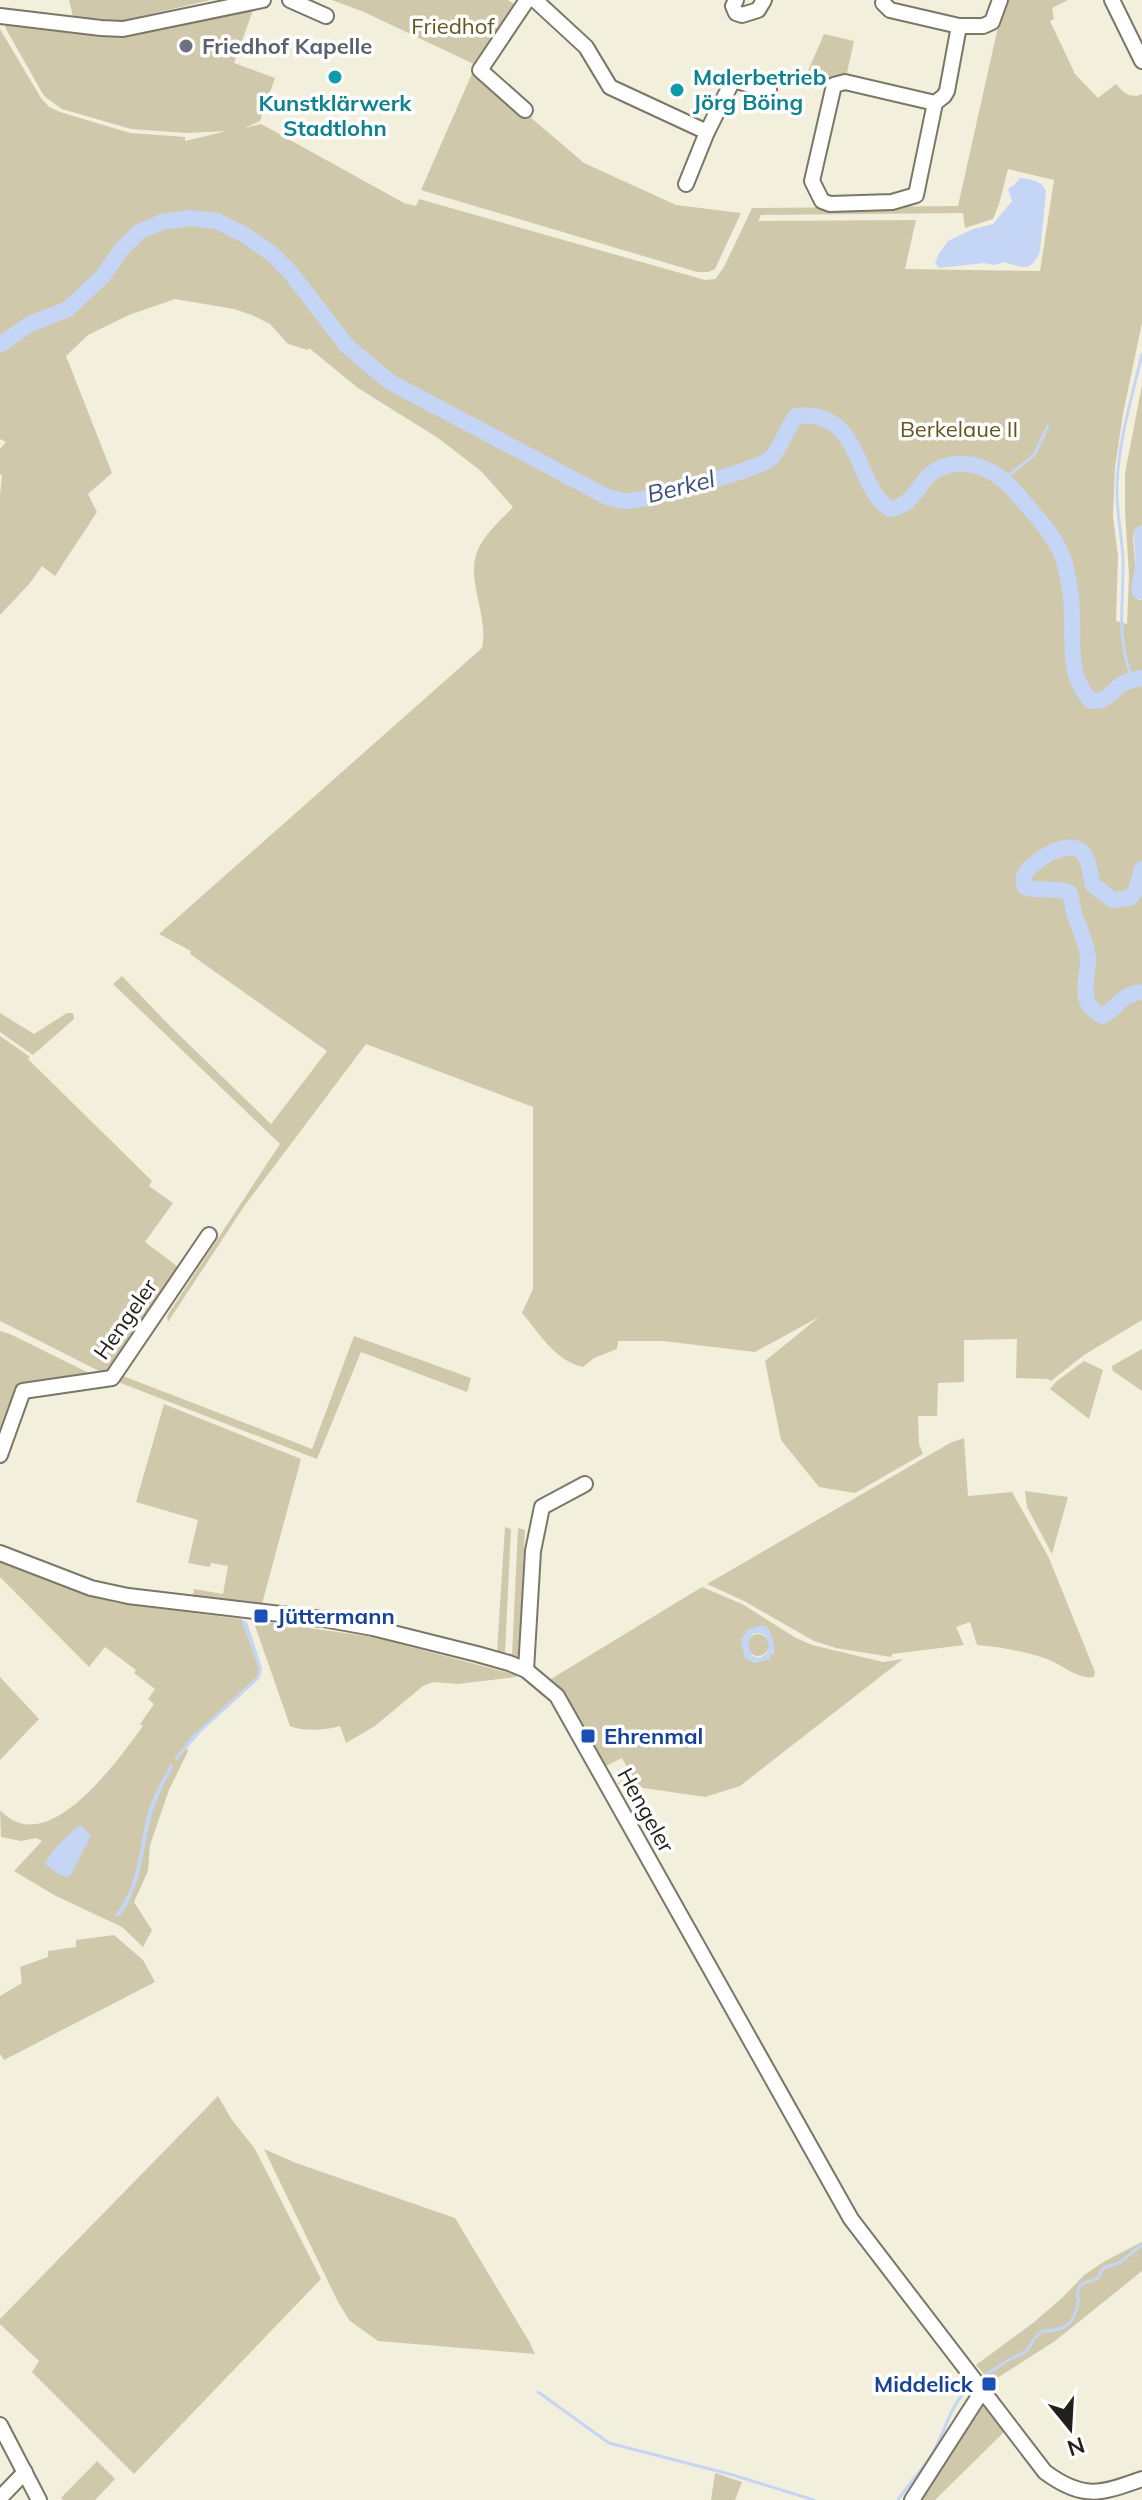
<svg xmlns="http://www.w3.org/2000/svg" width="1142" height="2500" font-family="Mulish,sans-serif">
  <rect width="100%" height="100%" fill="#f3efdd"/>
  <g fill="#d0c8aa" fill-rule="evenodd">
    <polygon points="69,0 211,0 125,20 126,25 74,21"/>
    <polygon points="332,0 508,0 520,8 480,67 364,12"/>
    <path d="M1004 0H1068L1052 8 1054 19 1050 21 1075 74 1098 98 1116 84C1124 93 1130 99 1142 94V323L1123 414 1115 468 1113 516 1118 556 1116 621 1127 624 1129 576 1125 512V473L1142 385V525L1135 529 1133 537 1138 600 1142 599V1320L1084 1355 1051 1381 1048 1379 1016 1378 1017 1339 964 1340V1382L938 1383 937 1416H918L919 1444 923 1454 855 1493 819 1487 781 1440 765 1361 819 1317 755 1352 663 1341H618L617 1349 594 1358 583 1367C555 1361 540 1334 522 1313L533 1289V1107L366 1044 245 1205 168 1322 167 1316 280 1144 113 984 122 976 170 1026 271 1124 327 1051 190 954 191 951 159 934 482 648C489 617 466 581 477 552 483 535 501 520 513 507L481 471 438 438 358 388 309 348 308 350 288 344 270 324 252 315 234 309 175 299 129 315 88 335 66 356 112 473 88 494 97 512 55 576 42 566 30 583 0 615V495L2 475 0 474V449L6 442 0 439V29L41 98 49 107 60 112 130 133 185 137V141L227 131 187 133 131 129 62 109 44 96 6 29 4 20 92 32 250 6 252 13 234 63 275 78 260 121 245 128 261 124 404 203 416 206 419 199 705 280 715 279 724 267 752 208 958 206ZM1008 169 1054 180 1040 271 905 269 916 220 758 221 761 215 963 213 965 228 993 219 999 204Z"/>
    <polygon points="824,34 854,41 846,77 830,83 805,78"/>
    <polygon points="474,69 584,163 676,205 741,213 715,269 708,272 697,272 421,190"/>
    <polygon points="0,1013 34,1034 67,1013 73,1013 74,1019 33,1055 0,1032"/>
    <polygon points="0,1036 30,1057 22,1064 28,1059 152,1181 149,1186 173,1203 145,1242 182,1270 109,1376 0,1321"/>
    <polygon points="150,1330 151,1334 123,1376 312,1449 354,1336 471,1378 467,1392 361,1352 317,1459 113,1380"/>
    <polygon points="0,1331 10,1334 99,1378 20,1389 0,1444"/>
    <polygon points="1142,1349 1142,1391 1113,1371 1112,1366"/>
    <polygon points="1084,1361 1103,1370 1089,1419 1050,1389 1057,1381"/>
    <polygon points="164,1404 301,1459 262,1604 193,1596 194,1589 223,1594 228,1566 211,1563 210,1567 188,1563 198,1520 136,1502"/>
    <path d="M964 1438 968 1496 1012 1492 1049 1558 1095 1672 1094 1677C1078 1680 1063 1665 1047 1659 1024 1651 1000 1647 977 1645L970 1622 956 1627 964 1645 892 1654 891 1657 836 1648 814 1641 744 1601 707 1584 950 1443Z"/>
    <polygon points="1025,1491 1068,1497 1052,1554 1027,1507"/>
    <polygon points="505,1527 511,1529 505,1653 497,1651"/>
    <polygon points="518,1528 525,1530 519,1657 512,1656"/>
    <path d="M0 1562 115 1603 241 1619 244 1624 259 1669 258 1676 194 1735 175 1758 177 1760 186 1748 188 1751 169 1790 150 1845 148 1871 134 1902 152 1930 143 1947 122 1927 54 1895 14 1871 42 1841 36 1838 21 1841 1 1837 0 1810C47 1862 118 1760 143 1726L140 1724 154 1704 148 1699 155 1689 134 1673 136 1670 105 1647 89 1667 0 1577Z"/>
    <path d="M702 1587 742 1604 796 1638 812 1645 883 1662 903 1659 740 1786 705 1797 617 1784 632 1776 622 1758 606 1766 562 1689 551 1679ZM766 1626 774 1653 755 1663 741 1640Z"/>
    <path d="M253 1620 373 1637 517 1675 516 1677 458 1684 433 1682 423 1686 375 1726 346 1743 340 1726C326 1730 304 1732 290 1726Z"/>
    <circle cx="758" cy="1645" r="11"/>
    <polygon points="0,1677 39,1719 0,1760"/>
    <polygon points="114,1935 143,1960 155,1982 4,2060 0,2054 0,1996 22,1983 20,1967 48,1957 48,1951 76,1947 76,1940"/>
    <polygon points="218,2096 232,2120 255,2149 321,2279 134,2474 32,2372 39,2361 0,2324 0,2319"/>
    <polygon points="264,2149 296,2163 455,2218 530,2343 535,2354 378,2341 350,2321 338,2302"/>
    <polygon points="1142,2242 1142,2271 1055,2341 991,2382 976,2365 1033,2323 1063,2297 1084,2275 1105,2261"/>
    <polygon points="984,2406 1004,2432 935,2500 919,2500 928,2490 970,2414"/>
    <polygon points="97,2461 115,2479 95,2500 63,2500 61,2498"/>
    <polygon points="715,2473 742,2482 735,2500 711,2500"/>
  </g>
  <g fill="#c5d5f6" fill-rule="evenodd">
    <path d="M1020 178C1029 179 1044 181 1046 192L1040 251C1031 274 1022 267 1004 262L994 265 984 263 939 268 935 263 939 254 948 241 973 229 993 224 1012 201 1008 189 1014 185Z"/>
    <path d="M1142 525V599C1136 599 1134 600 1132 593 1130 586 1134 575 1135 568 1137 554 1132 541 1135 529Z"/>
    <polygon points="241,1619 247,1622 262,1668 260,1678 202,1731 176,1761 175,1758 193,1735 258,1676 259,1669"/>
    <path d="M762 1625 769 1629 775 1648 770 1659 755 1663 745 1658 741 1640 747 1630ZM759 1633 765 1635 769 1645 767 1653 760 1658 752 1656 748 1644 752 1634Z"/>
    <path d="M171 1763 173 1767C165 1782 157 1798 152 1814 142 1850 143 1882 121 1915L114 1917C139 1884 138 1854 147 1816 151 1798 163 1780 171 1763Z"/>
    <polygon points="78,1826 82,1826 91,1836 70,1876 66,1877 58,1874 45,1864 46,1861 58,1845"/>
  </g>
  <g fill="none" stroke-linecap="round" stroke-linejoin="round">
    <g stroke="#c5d5f6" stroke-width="3">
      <polyline points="1003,480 1034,455 1048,426"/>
      <path d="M1133 680C1115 636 1124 605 1123 559 1122 535 1116 511 1117 486 1118 442 1132 397 1142 354"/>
      <path d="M985 2375 1007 2361 1027 2351 1034 2339 1042 2331C1067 2331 1074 2324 1079 2300L1077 2296C1079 2279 1087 2284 1098 2278L1103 2268 1119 2263 1142 2245"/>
      <polyline points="538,2392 609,2443 733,2475 814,2500"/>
      <path d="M898 2500C909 2484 922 2470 932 2454 946 2432 949 2405 969 2388"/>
    </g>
    <g stroke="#c5d5f6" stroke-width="16">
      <path d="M0 345 30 324 68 309 103 276 121 250 139 232 162 222 190 218 217 221 245 235 272 254 290 272 347 346 390 382 607 497C613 498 620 501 626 501 645 501 756 470 770 459 781 449 786 429 796 416 864 409 853 486 890 509 923 504 916 467 957 464 983 462 1003 477 1019 496 1035 516 1056 535 1064 561 1069 579 1072 596 1072 615 1073 646 1068 677 1091 701 1108 702 1109 693 1121 685 1127 681 1136 679 1142 678"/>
      <path d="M1142 869 1136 890 1130 898 1113 900 1093 885C1090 875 1090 862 1084 854 1071 836 1033 860 1025 874 1022 880 1024 882 1025 887 1039 892 1054 887 1069 892 1073 900 1072 908 1075 916 1080 931 1087 942 1088 959 1088 972 1082 991 1088 1003 1091 1009 1097 1013 1102 1016 1120 1008 1117 995 1142 992"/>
    </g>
    <g stroke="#7a7768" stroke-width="18">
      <g id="minor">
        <polyline points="290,0 326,16"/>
        <polyline points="535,0 586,47 610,87 707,132"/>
        <polyline points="736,0 733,6 736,13 742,15 758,10 764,0"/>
        <polyline points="1112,0 1142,61"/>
        <polyline points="883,3 890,10 959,26"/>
        <polyline points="0,16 101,28 123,29 263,0"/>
        <polyline points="935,103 845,82 834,85 812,181 822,201 830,204 892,202 916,195 935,103 944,96 947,91 959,26 983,26 992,22 1000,0"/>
        <polyline points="525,110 480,70 527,0"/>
        <polyline points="686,184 707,132 733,80 769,90"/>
        <polyline points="0,1455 23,1391 112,1378 209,1235"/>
        <path d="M0 1553 91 1588 128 1596 323 1619 373 1628 477 1654 509 1663 526 1670 557 1696 851 2219 1045 2472C1083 2500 1100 2494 1142 2479"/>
        <polyline points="526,1670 533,1551 542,1507 585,1484"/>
        <polyline points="0,2425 39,2500"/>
        <polyline points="0,2498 25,2472"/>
        <polyline points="912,2500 977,2399 985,2392"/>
      </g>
    </g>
    <use href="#minor" stroke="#fff" stroke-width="14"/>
  </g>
  <circle fill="#6b7280" stroke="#fff" stroke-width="3" cx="186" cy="46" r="8"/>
  <g fill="#0f9aa8" stroke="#fff" stroke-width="3">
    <circle cx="335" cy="77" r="8"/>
    <circle cx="677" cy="90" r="8"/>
  </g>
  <g fill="#1a4fb4" stroke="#fff" stroke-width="3">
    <rect x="253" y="1608" width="16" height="16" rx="4"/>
    <rect x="580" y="1728" width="16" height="16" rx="4"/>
    <rect x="981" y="2376" width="16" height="16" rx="4"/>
  </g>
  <g text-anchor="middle" stroke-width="7" stroke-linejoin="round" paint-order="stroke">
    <g font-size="22" fill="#63551b" stroke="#fff">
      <text x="453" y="34">Friedhof</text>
      <text x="959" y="437">Berkelaue II</text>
    </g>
    <g font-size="22" font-weight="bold" fill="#5b616d" stroke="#fff" text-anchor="start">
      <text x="202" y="54">Friedhof Kapelle</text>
    </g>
    <g font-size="22" font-weight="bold" fill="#0d838f" stroke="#fff" text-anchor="start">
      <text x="693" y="85">Malerbetrieb<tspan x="693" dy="25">Jörg Böing</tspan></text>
      <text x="335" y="111" text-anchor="middle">Kunstklärwerk<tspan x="335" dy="25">Stadtlohn</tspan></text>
    </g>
    <g font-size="22" fill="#22201a" stroke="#fff">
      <text transform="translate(125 1319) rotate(-55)" y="8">Hengeler</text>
      <text transform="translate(646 1810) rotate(61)" y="8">Hengeler</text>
    </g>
    <g font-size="22" font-weight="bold" fill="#164399" stroke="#fff" text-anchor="start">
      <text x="277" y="1624">Jüttermann</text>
      <text x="604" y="1744">Ehrenmal</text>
      <text x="973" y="2392" text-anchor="end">Middelick</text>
    </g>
    <g font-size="24" font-style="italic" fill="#394e7a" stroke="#fff">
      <text transform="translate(681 487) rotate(-14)" y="8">Berkel</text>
    </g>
  </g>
  <g transform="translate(1070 2428) rotate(162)" stroke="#ffffff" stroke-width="6" paint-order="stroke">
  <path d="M0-6L14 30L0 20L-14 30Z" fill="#22201a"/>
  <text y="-12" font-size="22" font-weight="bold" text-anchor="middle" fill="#22201a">N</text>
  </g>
</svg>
